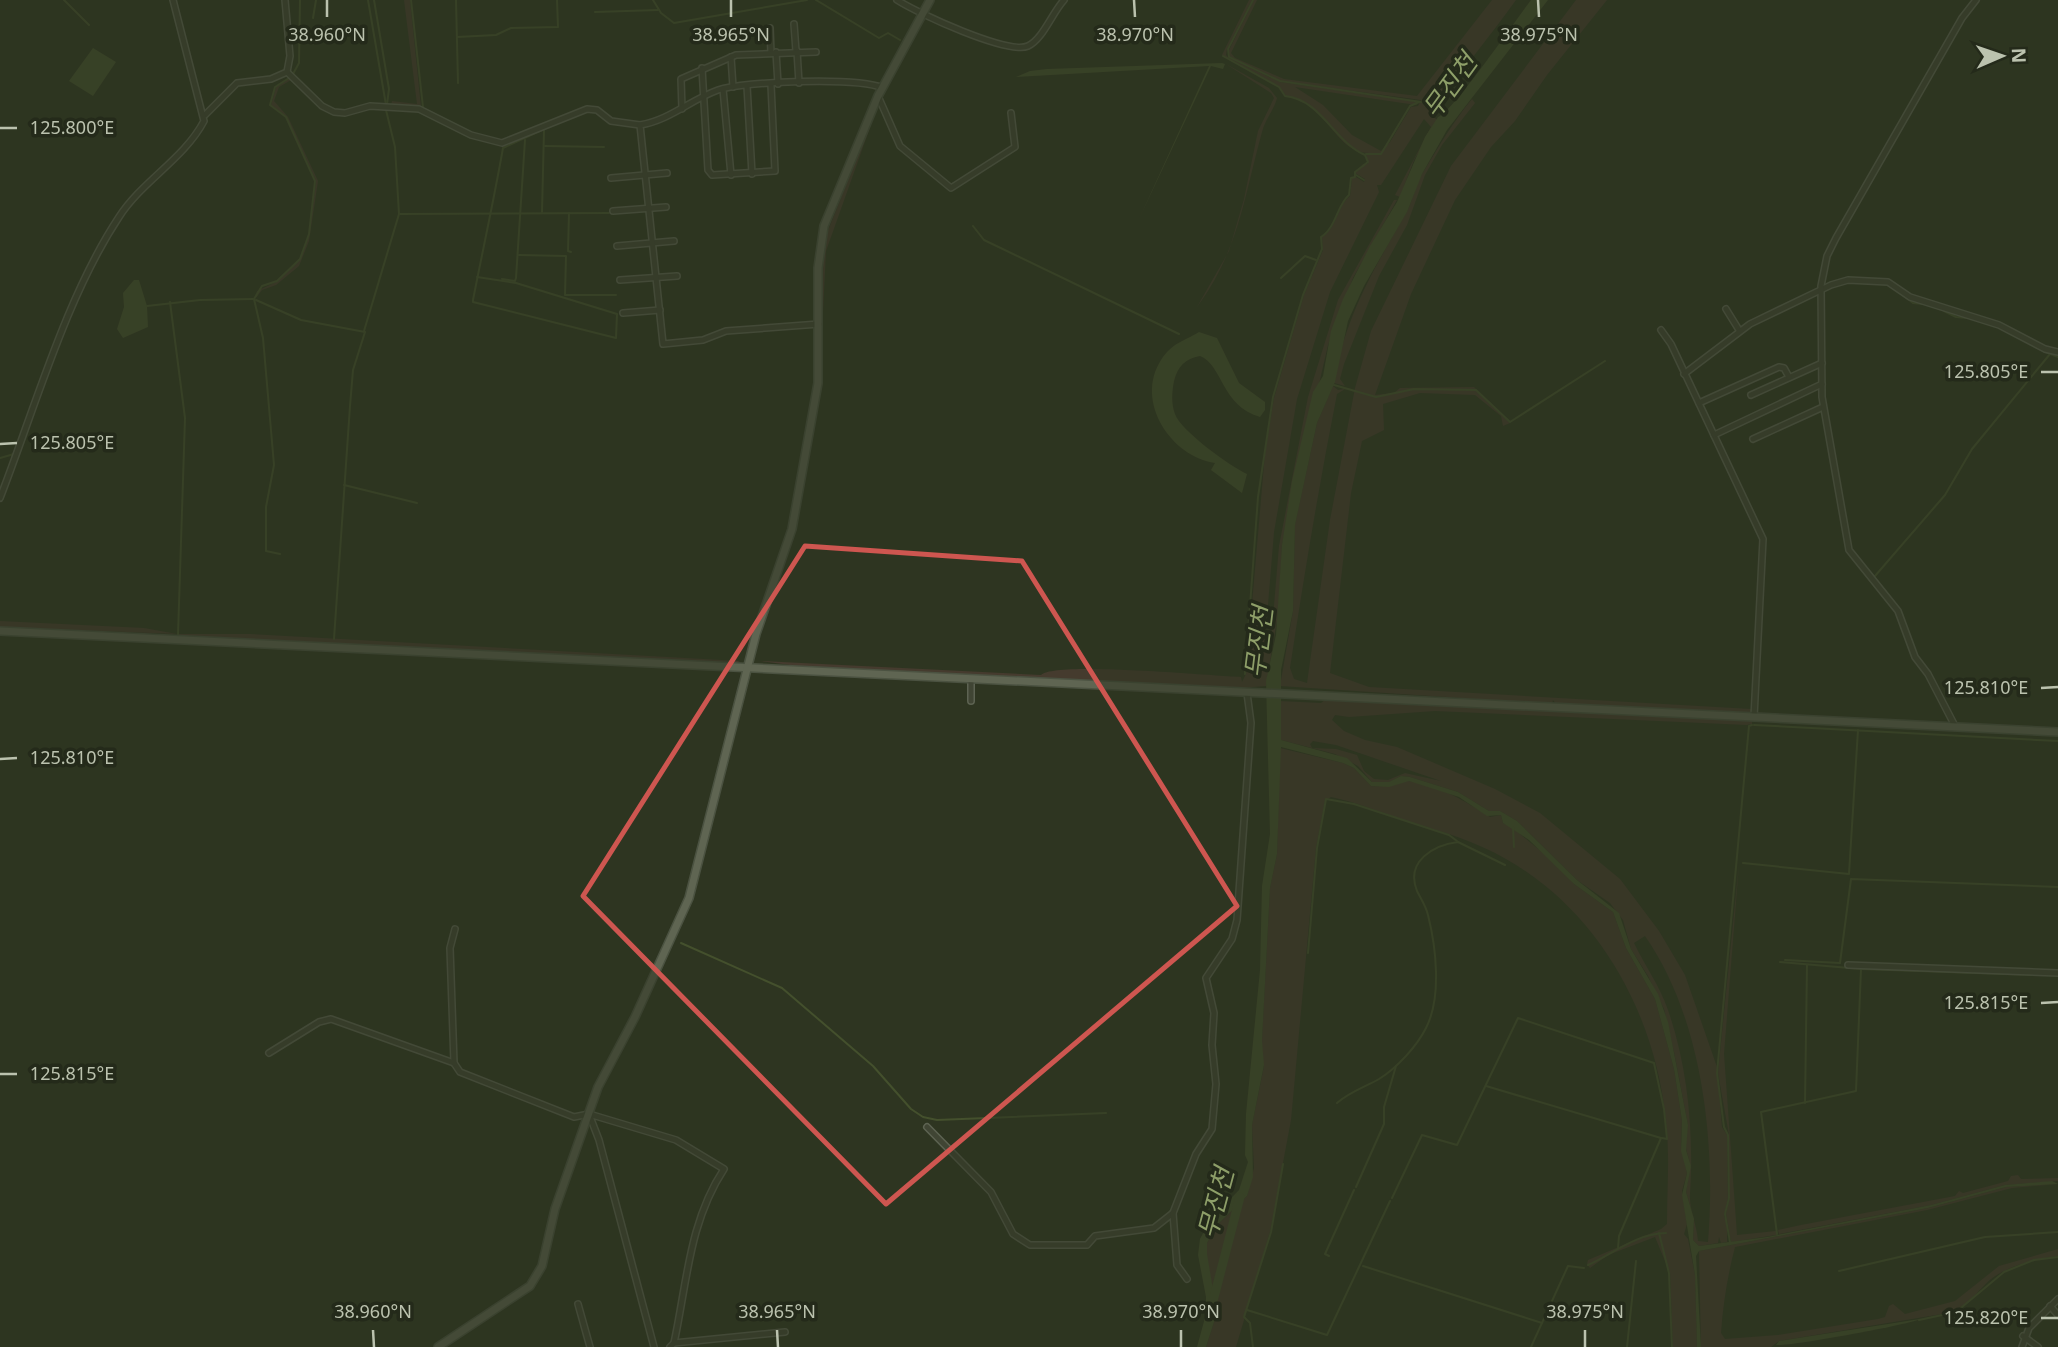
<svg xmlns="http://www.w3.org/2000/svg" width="2058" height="1347" font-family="'Noto Sans','Noto Sans KR',sans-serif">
  <rect width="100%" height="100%" fill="#2e3521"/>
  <g fill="#453b2e" fill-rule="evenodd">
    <polygon points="404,0 410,0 421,107 391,105 392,101 417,104"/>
    <path d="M1249 0H1252L1227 49 1226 55 1229 58 1280 82 1419 102 1416 105 1295 87 1323 105 1352 135 1381 151 1390 142 1411 107 1418 106 1421 100 1280 81 1229 56V50L1254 0H1257L1231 53 1235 58 1284 79 1417 96 1492 0H1516C1489 38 1455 78 1431 114L1438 121 1414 160 1400 197 1395 195 1431 127 1424 119 1381 185H1377L1379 192 1330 292 1297 399 1274 532 1265 641H1271L1279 546 1308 397 1338 300 1394 200H1397L1353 278 1328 345 1282 545 1279 608 1266 686 1229 689 805 667 760 661 1041 675C1055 661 1211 676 1241 677L1242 682 1246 674 1265 453 1274 398 1304 295 1323 250 1322 237C1337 228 1337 206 1350 196L1352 178 1356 177 1364 182 1365 179 1355 173 1363 164H1368L1366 155 1369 153C1334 153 1326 100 1286 96L1279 87 1222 55Z"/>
    <path d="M1576 0H1607L1547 75 1515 121 1491 147 1455 200 1411 294 1375 395 1394 393 1400 388 1474 387 1510 423 1503 426 1501 416 1475 395 1420 393 1383 404 1384 430 1362 441 1351 493 1330 673 1369 687 1751 709V713L1556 704 1553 700 1552 704 1280 686 1293 611 1295 524 1317 423 1333 386 1338 390 1345 389 1337 394C1319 485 1304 576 1290 668L1294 679 1307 683 1330 520 1355 388 1371 331 1451 166Z"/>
    <path d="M1226 64 1269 88 1277 98C1274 110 1265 120 1262 132 1244 197 1239 250 1197 307L1229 251 1244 199 1258 131 1274 98 1271 93Z"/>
    <polygon points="291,77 309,97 291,80 279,87 274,101 288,117 318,181 309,241 299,266 276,285 262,290 255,299 257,291 278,281 300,259 309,234 316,181 286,117 271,105 276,87"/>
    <path d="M1472 99 1475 103 1442 145 1425 175 1407 225 1379 276 1344 364 1340 379 1345 386 1334 383C1345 316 1373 271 1406 213 1413 201 1415 185 1422 174 1438 148 1452 123 1472 99Z"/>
    <polygon points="878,105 826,251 822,332 822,261 825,238"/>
    <polygon points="0,621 144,628 177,634 0,627"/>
    <polygon points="178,634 250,634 740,661 734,664 178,636"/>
    <path d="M1326 699 1752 720V724L1747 725 1435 711 1349 717 1335 715 1332 720 1344 731 1365 740 1397 747 1495 789 1540 813 1620 879 1659 931 1685 975 1717 1067 1722 1127 1727 1135 1728 1198 1724 1216 1727 1224V1242L1721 1243 1719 1237 1718 1243 1699 1246 1693 1240 1694 1219 1686 1192 1690 1163 1685 1146 1688 1125 1674 1052 1664 1009 1648 976 1631 949 1623 920 1610 903 1577 880 1517 821 1500 811H1489L1458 792 1410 777 1401 776 1390 782H1372L1358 766 1335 754 1281 740 1279 701 1321 703ZM1313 741 1336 745 1441 781 1405 773 1388 780 1374 779 1364 771 1357 755 1336 749 1312 748 1310 744ZM1645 936C1703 1019 1716 1144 1708 1242L1698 1241C1697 1225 1689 1209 1690 1194 1694 1135 1688 1067 1668 1010 1660 986 1645 966 1634 943Z"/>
    <path d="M1280 748 1343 763 1354 768 1371 786C1387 788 1397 779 1409 781 1439 785 1465 801 1490 817L1501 815 1503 823 1513 828V832L1514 829 1554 862 1574 884 1613 912 1626 948 1655 999 1674 1069 1682 1121 1681 1145 1687 1173 1682 1191 1687 1224 1684 1234 1688 1239 1695 1275 1697 1347H1673L1670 1273 1655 1237 1608 1255 1590 1268 1587 1264 1588 1260 1661 1229 1667 1224C1667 1190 1670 1155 1666 1122 1656 1016 1600 912 1506 859 1475 841 1441 831 1407 821 1382 813 1357 802 1331 797L1325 801 1316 848 1291 1120 1270 1232 1236 1347H1206L1217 1313 1206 1254 1207 1243 1217 1225 1247 1196 1254 1168 1252 1125 1264 1066 1261 1058 1270 888 1277 854Z"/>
    <polygon points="1739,864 1724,1054 1737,1235 1776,1231 1776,1235 1731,1242 1726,1214 1729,1198 1729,1135 1718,1073"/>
    <polygon points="2018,1175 2021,1179 2058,1178 2058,1181 2005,1185 1931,1205 1779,1234 1778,1230 1801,1225 1955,1196 1959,1191 1963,1193 2008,1181 2011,1176"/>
    <path d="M2058 1184 2012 1188 1927 1210 1735 1247C1728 1274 1723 1303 1721 1333L1725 1339 1778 1335 1878 1319 1885 1317 1889 1306 1893 1304 1905 1314 1955 1301 1999 1266 2058 1249V1256C2036 1259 2009 1265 1991 1279 1977 1291 1967 1308 1948 1313L1779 1341 1771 1347H1701L1699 1251 1928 1208 2006 1187Z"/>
  </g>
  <g fill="#44502d">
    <path d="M1531 0H1548L1447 130 1422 174 1407 212 1364 286 1348 321 1335 382 1317 423 1295 525 1293 611 1281 670V740L1347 758 1372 782H1389L1401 776 1410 777 1458 792 1489 811H1500L1517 821 1577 880 1619 913 1631 949 1658 994 1668 1022 1688 1125 1686 1150 1691 1166 1686 1192 1694 1219 1693 1240 1699 1246 1767 1237 1931 1205 2005 1185 2052 1181 2058 1184 2006 1187 1928 1208 1699 1251 1696 1256 1701 1347H1697L1695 1275 1682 1195 1687 1173 1681 1151 1682 1121 1674 1069 1655 999 1626 948 1613 912 1574 884 1529 840 1503 823 1501 815 1487 816 1459 797 1409 781 1389 787 1371 786 1354 768 1343 763 1281 747 1277 854 1270 888 1262 1041 1264 1065 1252 1125 1253 1177 1247 1196 1217 1225 1207 1243V1254L1217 1313 1206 1347H1197L1206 1314V1297L1198 1255 1200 1239 1210 1220 1239 1190 1248 1162 1245 1155 1246 1114 1260 970 1262 886 1270 834 1266 681 1276 635 1282 545 1292 481 1313 392 1323 376 1331 331 1343 299 1370 246 1397 202 1425 137 1438 117C1451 114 1518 17 1531 0Z"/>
    <polygon points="93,48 116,62 93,96 69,81"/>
    <polygon points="1222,63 1225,64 1223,69 1211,66 1139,219 1209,66 1016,77 1030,71 1047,69"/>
    <polygon points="134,280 139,280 147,306 148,327 123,338 117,329 124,307 123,293"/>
    <path d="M1199 332 1217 338 1239 383 1265 402V410L1260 417C1221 406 1223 365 1200 356 1185 359 1178 366 1174 381 1172 391 1171 404 1175 414 1181 431 1230 466 1247 474L1242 493 1211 470 1215 463C1172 457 1134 402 1161 360 1173 342 1183 342 1199 332Z"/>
    <path d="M1920 1319C1913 1324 1787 1347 1776 1345L1779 1341Z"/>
  </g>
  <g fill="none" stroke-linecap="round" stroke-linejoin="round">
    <g stroke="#44502d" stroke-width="2">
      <polyline points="64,0 89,25"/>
      <polyline points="368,0 386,105"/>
      <polyline points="374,0 389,89 387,104"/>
      <polyline points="411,0 423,107"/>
      <polyline points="456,0 458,83"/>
      <polyline points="653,0 661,13 674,23 807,0"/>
      <polyline points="816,0 879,38 888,33 900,40"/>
      <polyline points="1253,0 1228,49 1229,57 1280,81 1421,102"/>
      <polyline points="595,12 658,10"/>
      <polyline points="313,18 316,0"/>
      <polyline points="457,37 496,35 511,28 558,27 557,0"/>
      <path d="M1223 56 1279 87 1285 96C1322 100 1333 141 1365 155L1368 162 1355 172V177L1351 178 1349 195C1337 205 1336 228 1321 237L1322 249 1303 295 1273 397 1258 497 1245 674"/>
      <polyline points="293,74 299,63 300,0"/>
      <polyline points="545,146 604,147"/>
      <polyline points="1366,154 1381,154 1410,106 1419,102"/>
      <polyline points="1356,175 1364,180"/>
      <polyline points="542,212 544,130"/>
      <polyline points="569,213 568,251 571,252"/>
      <polyline points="400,214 609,213"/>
      <polyline points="973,226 984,240 1179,334"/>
      <polyline points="519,255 566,256 565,295 616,295"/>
      <path d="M477 277 516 283 617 314 616 338 473 302V300C483 249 494 199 503 148L542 130"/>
      <polyline points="1281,278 1305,256 1316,260"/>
      <polyline points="502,279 515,281 516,278 525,140"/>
      <polyline points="1904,296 1913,303 1923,304"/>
      <polyline points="256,300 301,320 365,332 353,370 350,406 334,639"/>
      <polyline points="170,302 185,418 178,635"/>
      <polyline points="147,306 200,300 253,299"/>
      <polyline points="1944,311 1956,317 1968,318"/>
      <polyline points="364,331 399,214 395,147 386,110"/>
      <polyline points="2043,351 2058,357"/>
      <polyline points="1334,385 1376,397 1414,389 1476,390 1510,422 1605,361"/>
      <polyline points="0,458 14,454"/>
      <polyline points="344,485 417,503"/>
      <polyline points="280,554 266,551 266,507 274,465 263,338 254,299 262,286 277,281 300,259 309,234 315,181 286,117 270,105 275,87 289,78"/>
      <polyline points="1875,576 1945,495 1972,449 2050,354"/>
      <polyline points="1754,725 2058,741"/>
      <polyline points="1513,827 1514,847"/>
      <polyline points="1743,863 1849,874 1858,730"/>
      <polyline points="681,943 782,988 873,1066 911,1109 923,1117 937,1120 1106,1113"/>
      <polyline points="1308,953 1317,848 1326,799 1354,804 1449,835 1457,841"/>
      <polyline points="1785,960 1840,963 1851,879 2058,887"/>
      <polyline points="1780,962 1861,969 2032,975"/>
      <polyline points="1486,1086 1661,1138 1619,1236 1618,1248"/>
      <path d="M1337 1103C1349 1092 1365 1087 1379 1079 1397 1068 1417 1046 1426 1028 1442 997 1436 947 1428 915 1426 906 1421 899 1417 891 1405 861 1434 845 1458 842L1505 865"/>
      <polyline points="1805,1103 1807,965"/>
      <polyline points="1356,1187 1384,1124 1384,1107 1396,1066"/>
      <polyline points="1392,1198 1422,1135 1457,1145 1518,1018 1654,1063 1664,1109 1667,1139 1662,1138"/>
      <polyline points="1659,1233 1669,1273 1672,1347"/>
      <polyline points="1777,1234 1761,1112 1856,1091 1861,969"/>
      <polyline points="1730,1242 1725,1214 1729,1198 1728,1135 1724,1127 1717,1073 1749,726 1752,725"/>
      <polyline points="1329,1256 1325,1254 1354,1190"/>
      <path d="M1588 1265C1611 1255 1637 1233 1666 1233"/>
      <polyline points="1363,1266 1542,1323"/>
      <polyline points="1839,1271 1985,1237 2058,1232"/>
      <polyline points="1247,1310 1327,1335 1390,1201"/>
      <polyline points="1919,1320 1956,1312 2004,1272 2034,1260 2058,1257"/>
      <polyline points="1253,1347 1250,1323 1244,1317 1271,1232 1283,1164"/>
      <polyline points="1531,1347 1568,1266 1584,1268"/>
      <polyline points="1627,1347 1636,1261"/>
    </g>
    <polyline stroke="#44502d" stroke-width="9" points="1212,1305 1240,1197"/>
    <g stroke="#5d6352" stroke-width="8">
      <g id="minor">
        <path d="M897 0C917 13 1008 55 1028 46 1043 39 1052 13 1064 0"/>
        <polyline points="794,24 796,51"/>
        <polyline points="770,28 771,53"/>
        <polyline points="797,51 799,83"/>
        <polyline points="776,52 778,84"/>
        <polyline points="731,57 733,87"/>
        <polyline points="702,68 708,170 712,175 775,171 771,85"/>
        <polyline points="287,72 322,106 334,112 345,113 370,106 419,109 471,135 502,143 587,109 597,110 611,121 640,125"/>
        <polyline points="747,86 752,174"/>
        <polyline points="723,89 731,175"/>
        <polyline points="878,96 900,146 951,188 1015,147 1011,113"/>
        <polyline points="682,109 681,79 736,55 816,52"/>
        <polyline points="205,115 237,83 271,79 287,72 290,56 285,0"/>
        <polyline points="611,178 667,173"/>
        <polyline points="613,211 666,207"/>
        <polyline points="617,246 674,241"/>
        <polyline points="620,280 677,276"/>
        <polyline points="1726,309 1739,330"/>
        <polyline points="623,313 660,310"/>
        <path d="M819 324 726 331 703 340 663 344 640 125C670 120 690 100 718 90 745 81 857 77 883 88"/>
        <polyline points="1661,330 1671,344 1763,539 1754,717"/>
        <polyline points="1684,374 1750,324 1831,285 1848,280 1888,282 1910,297 1999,325 2045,349 2058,352"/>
        <polyline points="1751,395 1822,363"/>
        <polyline points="1699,403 1779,367 1784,368 1789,377"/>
        <polyline points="1714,435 1822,384"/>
        <polyline points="1753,439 1823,407"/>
        <path d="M0 498C35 408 66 297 119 217 142 181 184 159 204 121L173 0"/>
        <polyline points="971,701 971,680"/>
        <polyline points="1955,726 1928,674 1915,657 1898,611 1849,550 1822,397 1821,286 1827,256 1836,238 1962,18 1976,0"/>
        <path d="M455 929 450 948 454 1063 460 1072 574 1117 589 1114 676 1140 724 1169C689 1222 687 1283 674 1343"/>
        <polyline points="1848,965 2058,973"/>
        <polyline points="269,1053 319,1022 331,1019 454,1063"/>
        <polyline points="589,1114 599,1140 654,1347"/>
        <polyline points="927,1127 991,1192 1013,1234 1030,1245 1087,1245 1095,1236 1154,1228 1173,1213 1196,1154 1212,1129 1216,1084 1212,1045 1214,1013 1206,978 1232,939 1237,920 1251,723 1247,693"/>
        <polyline points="1173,1213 1177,1265 1187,1279"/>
        <polyline points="578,1304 590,1347"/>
        <polyline points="2050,1306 2058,1315"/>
        <polyline points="2023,1336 2038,1347"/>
        <polyline points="670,1347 674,1343 785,1332"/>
        <polyline points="2022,1347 2029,1328 2058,1299"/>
      </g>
    </g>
    <g stroke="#4b5241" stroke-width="10">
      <g id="major">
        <polyline points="0,631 2058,732"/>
        <polyline points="438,1347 530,1286 542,1266 555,1209 598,1087 635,1017 689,898 756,634 792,529 818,383 818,268 824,226 878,96 930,0"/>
      </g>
    </g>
    <use href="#minor" stroke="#404534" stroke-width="5"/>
    <use href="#major" stroke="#5f6552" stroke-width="7"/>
  </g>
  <path d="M0 0H2058V1347H0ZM805 546 1022 561 1237 906 886 1204 583 896Z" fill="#2e3521" fill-opacity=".55" fill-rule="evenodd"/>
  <path fill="none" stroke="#ce5650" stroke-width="5" stroke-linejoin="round" d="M805 546 1022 561 1237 906 886 1204 583 896Z"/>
  <path fill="none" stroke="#bbc2ae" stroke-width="2.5" d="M327 0V17M731 0V17M1134 0 1135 17M1538 0 1539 17M0 128H17M2041 372H2058M0 444 17 443M2041 688 2058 687M0 759 17 758M2041 1003 2058 1002M0 1074H17M2041 1318H2058M373 1330 374 1347M777 1330 778 1347M1181 1330V1347M1585 1330V1347"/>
  <g text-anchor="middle" stroke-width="7" stroke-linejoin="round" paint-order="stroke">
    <g font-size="26" font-style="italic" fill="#8e9f69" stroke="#242a1a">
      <text transform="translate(1450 86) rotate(-54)" y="9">무진천</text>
      <text transform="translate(1259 642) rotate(-83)" y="9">무진천</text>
      <text transform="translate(1216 1203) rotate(-75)" y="9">무진천</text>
    </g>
  </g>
  <g font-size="18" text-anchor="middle" fill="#bbc2ae" stroke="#242a1a" stroke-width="7" stroke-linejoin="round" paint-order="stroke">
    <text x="327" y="41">38.960°N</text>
    <text x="731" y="41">38.965°N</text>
    <text x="1135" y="41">38.970°N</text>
    <text x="1539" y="41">38.975°N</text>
    <text x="72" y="134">125.800°E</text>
    <text x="1986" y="378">125.805°E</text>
    <text x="72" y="449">125.805°E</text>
    <text x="1986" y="694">125.810°E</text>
    <text x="72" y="764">125.810°E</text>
    <text x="1986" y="1009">125.815°E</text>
    <text x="72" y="1080">125.815°E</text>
    <text x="373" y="1318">38.960°N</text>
    <text x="777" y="1318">38.965°N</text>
    <text x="1181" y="1318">38.970°N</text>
    <text x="1585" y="1318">38.975°N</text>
    <text x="1986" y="1324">125.820°E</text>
  </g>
  <g transform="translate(2002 56) rotate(88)" stroke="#242a1a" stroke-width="5" paint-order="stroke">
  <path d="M0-5L12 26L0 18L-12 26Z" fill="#bbc2ae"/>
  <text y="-10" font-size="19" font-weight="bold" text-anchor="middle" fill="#bbc2ae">N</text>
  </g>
</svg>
